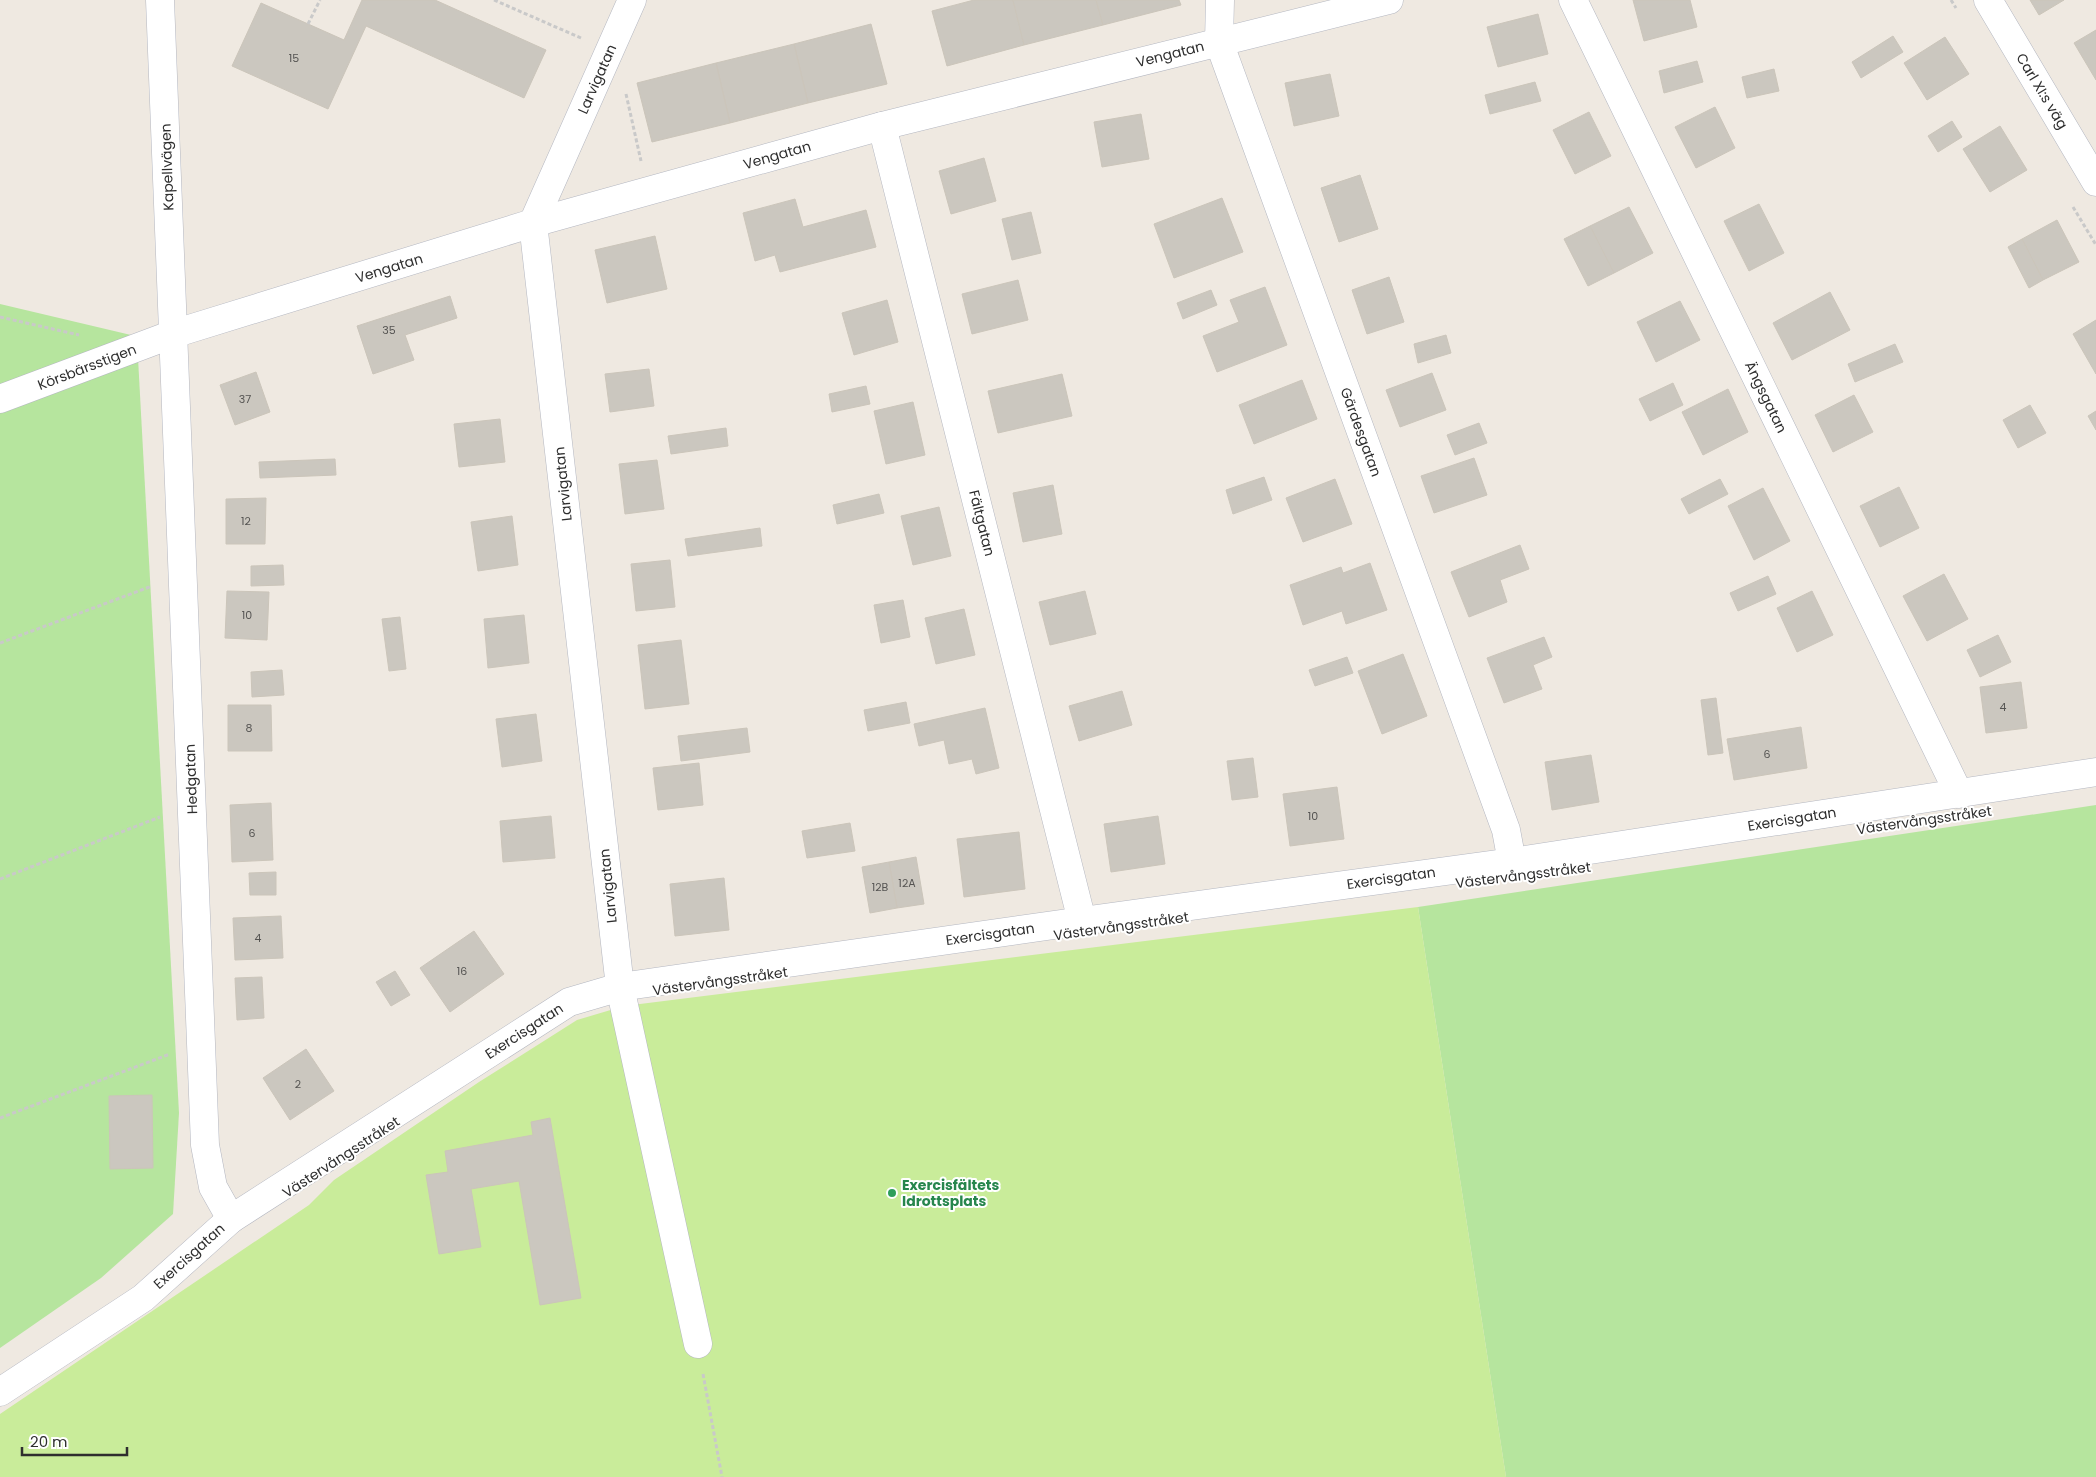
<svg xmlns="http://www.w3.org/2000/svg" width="2096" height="1477" font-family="Poppins,sans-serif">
  <rect width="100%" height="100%" fill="#efe9e1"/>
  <g fill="#b6e59e">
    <polygon points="0,304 131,335 138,358 179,1113 173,1214 101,1278 0,1348"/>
    <polygon points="2096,805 2096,1477 1506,1477 1418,907"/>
  </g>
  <polygon fill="#c9ec9a" points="1418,907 1506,1477 0,1477 0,1414 309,1205 334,1180 479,1082 577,1020 624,1006"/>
  <g fill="#cbc7bf" stroke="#cbc5ba">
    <polygon points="362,0 435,0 546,50 524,98 366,26 328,109 232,66 261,3 344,40"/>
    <polygon points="974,0 1013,0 1024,45 947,66 932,11"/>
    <polygon points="1013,0 1096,0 1103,25 1024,45"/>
    <polygon points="1096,0 1179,0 1181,5 1103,25"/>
    <polygon points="1633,0 1690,0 1697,27 1644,41"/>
    <polygon points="2030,0 2064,0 2039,15"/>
    <polygon points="1538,14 1548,54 1498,67 1487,27"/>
    <polygon points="871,24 887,84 808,103 794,44"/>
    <polygon points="2096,30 2096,80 2074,43"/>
    <polygon points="1893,36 1903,52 1861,78 1852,62"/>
    <polygon points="1945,37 1969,74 1927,100 1904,63"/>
    <polygon points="794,44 808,103 730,123 716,63"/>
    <polygon points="1697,61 1703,82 1664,93 1659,71"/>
    <polygon points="716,63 730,123 652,142 637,83"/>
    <polygon points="1774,69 1779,91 1747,98 1742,77"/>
    <polygon points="1330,74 1339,116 1294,126 1285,83"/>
    <polygon points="1535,82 1541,101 1490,114 1485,95"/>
    <polygon points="1715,107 1735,148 1696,168 1675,127"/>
    <polygon points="1589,112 1611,156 1575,174 1553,130"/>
    <polygon points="1141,114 1149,159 1102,167 1094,122"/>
    <polygon points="1952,121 1962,137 1938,152 1928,136"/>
    <polygon points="2000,126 2027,170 1990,192 1963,149"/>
    <polygon points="984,158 996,201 951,214 939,171"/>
    <polygon points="1360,175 1378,229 1339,242 1321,188"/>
    <polygon points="1222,198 1243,252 1174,278 1154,224"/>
    <polygon points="795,199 803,227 866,210 876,247 780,272 775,255 755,261 743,213"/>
    <polygon points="1759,204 1784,253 1749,271 1724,221"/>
    <polygon points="1629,207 1653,253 1614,273 1590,226"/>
    <polygon points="1031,212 1041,253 1012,260 1002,219"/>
    <polygon points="2057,220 2079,262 2043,280 2022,239"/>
    <polygon points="1590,226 1614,273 1588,286 1564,239"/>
    <polygon points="655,236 667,289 607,303 595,250"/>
    <polygon points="2022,239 2043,280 2029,288 2008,247"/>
    <polygon points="1389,277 1404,322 1367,334 1352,290"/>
    <polygon points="1018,280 1028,320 972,334 962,294"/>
    <polygon points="1265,287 1287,345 1217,372 1203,336 1239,322 1230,300"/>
    <polygon points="1211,290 1217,305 1183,319 1177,303"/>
    <polygon points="1830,292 1850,330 1792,360 1773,323"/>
    <polygon points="450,296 457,318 405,335 414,360 373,374 357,326"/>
    <polygon points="887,300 898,342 854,355 842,313"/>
    <polygon points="1680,301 1700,340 1656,362 1637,322"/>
    <polygon points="2096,320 2096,374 2073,334"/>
    <polygon points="1446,335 1451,353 1418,363 1414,344"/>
    <polygon points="1895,344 1903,362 1855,382 1848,364"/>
    <polygon points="649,369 654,406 610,412 605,374"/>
    <polygon points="256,372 270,412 235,425 220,385"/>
    <polygon points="1432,373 1446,410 1400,427 1386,390"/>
    <polygon points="1062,374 1072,416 998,433 988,391"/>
    <polygon points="1302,380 1317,419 1254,444 1239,405"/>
    <polygon points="1673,383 1683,405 1650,421 1639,399"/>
    <polygon points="866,386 870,404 832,412 829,394"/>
    <polygon points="1728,389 1748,432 1703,455 1682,412"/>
    <polygon points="1854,395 1873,432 1833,452 1815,415"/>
    <polygon points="913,402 925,455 886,464 874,411"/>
    <polygon points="2030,405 2046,433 2018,448 2003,420"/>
    <polygon points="2096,411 2096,430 2088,416"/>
    <polygon points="500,419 505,462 459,467 454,424"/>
    <polygon points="1479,423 1487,443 1455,455 1447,435"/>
    <polygon points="726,428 728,446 671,454 668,436"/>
    <polygon points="1474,458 1487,495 1434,513 1421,476"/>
    <polygon points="335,459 336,475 260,478 259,462"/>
    <polygon points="657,460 664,509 625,514 619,464"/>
    <polygon points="1264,477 1272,500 1233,514 1226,490"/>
    <polygon points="1335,479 1352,524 1303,542 1286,498"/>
    <polygon points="1720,479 1728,494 1689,514 1681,499"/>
    <polygon points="1053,485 1062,534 1023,542 1013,493"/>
    <polygon points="1899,487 1919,528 1880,547 1860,506"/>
    <polygon points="1763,488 1790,541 1754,560 1728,506"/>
    <polygon points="879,494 884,513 837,524 833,505"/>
    <polygon points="266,498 265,544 226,544 226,499"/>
    <polygon points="939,507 951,556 913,565 901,516"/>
    <polygon points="512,516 518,565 478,571 471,522"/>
    <polygon points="760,528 762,546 688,556 685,539"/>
    <polygon points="1520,545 1529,569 1500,580 1507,602 1469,617 1451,572"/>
    <polygon points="670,560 675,607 636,611 631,564"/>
    <polygon points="1370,563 1387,610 1346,624 1342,611 1303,625 1290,585 1341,567 1343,573"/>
    <polygon points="283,565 284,585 251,586 251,566"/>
    <polygon points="1944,574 1968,619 1927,641 1903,596"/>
    <polygon points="1768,576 1776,594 1738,611 1730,593"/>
    <polygon points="227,591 269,592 267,640 225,638"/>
    <polygon points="1085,591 1096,634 1050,645 1039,602"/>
    <polygon points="1812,591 1833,635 1797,652 1777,608"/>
    <polygon points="903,600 910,637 881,643 874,605"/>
    <polygon points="964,609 975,655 936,664 925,618"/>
    <polygon points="524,615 529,663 488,668 484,619"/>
    <polygon points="400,617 406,669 389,671 382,619"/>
    <polygon points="1998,635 2011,662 1980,677 1967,650"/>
    <polygon points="1544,637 1552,657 1533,665 1542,689 1504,703 1487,658"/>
    <polygon points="681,640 689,704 645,709 638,645"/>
    <polygon points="1403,654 1427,716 1382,734 1358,671"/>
    <polygon points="1347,657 1353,673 1315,686 1309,670"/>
    <polygon points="282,670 284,695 252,697 251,672"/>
    <polygon points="2021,682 2027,728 1986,733 1980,687"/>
    <polygon points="1122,691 1132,725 1079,741 1069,706"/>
    <polygon points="1716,698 1723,753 1708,755 1701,700"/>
    <polygon points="906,702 910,723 868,731 864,710"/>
    <polygon points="228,705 271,705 272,751 228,751"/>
    <polygon points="985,708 999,768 976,774 972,759 949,764 944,740 919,746 914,724"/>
    <polygon points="536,714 542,761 502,767 496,719"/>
    <polygon points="1801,727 1807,768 1734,780 1727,739"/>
    <polygon points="747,728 750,752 681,761 678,736"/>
    <polygon points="1591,755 1599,802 1552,810 1545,762"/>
    <polygon points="1253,758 1258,797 1232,800 1227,761"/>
    <polygon points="699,763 703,805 658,810 653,768"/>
    <polygon points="1337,787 1344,839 1290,846 1283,794"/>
    <polygon points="271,803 273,860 232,862 230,805"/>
    <polygon points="551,816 555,858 503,862 500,821"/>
    <polygon points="1158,816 1165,864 1111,872 1104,824"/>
    <polygon points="850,823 855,851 807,858 802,831"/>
    <polygon points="1019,832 1025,889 964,897 957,839"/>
    <polygon points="916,857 924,904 897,908 889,862"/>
    <polygon points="889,862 897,908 870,913 862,867"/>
    <polygon points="276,872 276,895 250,895 249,873"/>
    <polygon points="724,878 729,930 675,936 670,884"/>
    <polygon points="281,916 283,958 235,960 233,918"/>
    <polygon points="474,931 504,974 450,1012 420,968"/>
    <polygon points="395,971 410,995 391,1006 376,982"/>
    <polygon points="262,977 264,1018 237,1020 235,978"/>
    <polygon points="306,1049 334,1091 290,1120 263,1078"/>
    <polygon points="152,1095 153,1168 110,1169 109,1096"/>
    <polygon points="550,1118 581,1298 540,1305 519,1181 471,1189 481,1247 439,1254 426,1175 448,1172 445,1151 533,1135 531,1122"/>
  </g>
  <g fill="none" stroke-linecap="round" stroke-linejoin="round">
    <g stroke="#b4b7c1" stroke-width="29">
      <g id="minor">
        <polyline points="160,0 205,1145 213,1187 231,1219"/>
        <polyline points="632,0 533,223 620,987 698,1344"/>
        <polyline points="1220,0 1219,42 1506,830 1512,862"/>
        <polyline points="1573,0 1959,794"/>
        <polyline points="1988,0 2096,182"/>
        <polyline points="882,126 1082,921"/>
        <polyline points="0,399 173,334 533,223 882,126 1389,0"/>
        <polyline points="0,1392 143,1298 231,1219 569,1002 620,987 1082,921 1512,862 2096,772"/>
      </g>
    </g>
    <g stroke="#c9c9c9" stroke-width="3" stroke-dasharray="4 2.5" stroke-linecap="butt">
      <polyline points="494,0 581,38"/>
      <polyline points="1951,0 1956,8"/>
      <polyline points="308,24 320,0"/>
      <polyline points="626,94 641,161"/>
      <polyline points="2073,207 2096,245"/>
      <polyline points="0,317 79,335"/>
      <polyline points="0,643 152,586"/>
      <polyline points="0,879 160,817"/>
      <polyline points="0,1118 170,1054"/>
      <polyline points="703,1374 722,1477"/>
    </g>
    <use href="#minor" stroke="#fff" stroke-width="28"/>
  </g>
  <circle fill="#2e9e5b" stroke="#fff" stroke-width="2" cx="892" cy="1193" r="5"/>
  <g text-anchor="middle" stroke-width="4" stroke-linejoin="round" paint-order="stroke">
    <g font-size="11" fill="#555452">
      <text x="294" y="62">15</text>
      <text x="389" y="334">35</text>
      <text x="245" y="403">37</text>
      <text x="246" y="525">12</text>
      <text x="247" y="619">10</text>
      <text x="2003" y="711">4</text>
      <text x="249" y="732">8</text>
      <text x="1767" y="758">6</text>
      <text x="1313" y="820">10</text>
      <text x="252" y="837">6</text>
      <text x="907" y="887">12A</text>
      <text x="880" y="891">12B</text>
      <text x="258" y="942">4</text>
      <text x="462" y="975">16</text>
      <text x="298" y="1088">2</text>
    </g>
    <g font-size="14" fill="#2e2e2e" stroke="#fff">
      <text transform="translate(1170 54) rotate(-14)" y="5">Vengatan</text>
      <text transform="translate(597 79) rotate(-66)" y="5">Larvigatan</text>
      <text transform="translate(2042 91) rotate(59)" y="5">Carl XI:s väg</text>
      <text transform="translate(777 155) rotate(-16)" y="5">Vengatan</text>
      <text transform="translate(167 167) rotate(-92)" y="5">Kapellvägen</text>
      <text transform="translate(389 268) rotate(-17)" y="5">Vengatan</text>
      <text transform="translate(87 367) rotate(-21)" y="5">Körsbärsstigen</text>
      <text transform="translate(1766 397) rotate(64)" y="5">Ängsgatan</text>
      <text transform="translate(1361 432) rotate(70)" y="5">Gärdesgatan</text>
      <text transform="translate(563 484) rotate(-96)" y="5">Larvigatan</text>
      <text transform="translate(982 523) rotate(76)" y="5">Fältgatan</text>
      <text transform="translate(191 779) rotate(-92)" y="5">Hedgatan</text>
      <text transform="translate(1792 819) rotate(-9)" y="5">Exercisgatan</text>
      <text transform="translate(1924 820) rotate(-8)" y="5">Västervångsstråket</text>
      <text transform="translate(1523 875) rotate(-7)" y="5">Västervångsstråket</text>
      <text transform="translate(1391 878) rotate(-8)" y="5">Exercisgatan</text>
      <text transform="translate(608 886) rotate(-96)" y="5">Larvigatan</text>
      <text transform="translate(1121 926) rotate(-8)" y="5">Västervångsstråket</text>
      <text transform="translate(990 934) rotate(-8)" y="5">Exercisgatan</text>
      <text transform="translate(720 981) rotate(-8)" y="5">Västervångsstråket</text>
      <text transform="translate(524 1031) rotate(-33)" y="5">Exercisgatan</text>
      <text transform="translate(341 1157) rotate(-33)" y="5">Västervångsstråket</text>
      <text transform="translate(189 1256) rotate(-42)" y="5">Exercisgatan</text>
    </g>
    <g font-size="14" font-weight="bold" fill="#27864d" stroke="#fff" text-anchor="start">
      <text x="902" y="1190">Exercisfältets<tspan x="902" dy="16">Idrottsplats</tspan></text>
    </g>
  </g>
  <path d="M22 1447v8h105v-8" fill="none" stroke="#2e2e2e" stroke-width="2.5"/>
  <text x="30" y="1447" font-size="15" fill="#2e2e2e" stroke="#ffffff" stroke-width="4" paint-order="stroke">20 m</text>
</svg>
